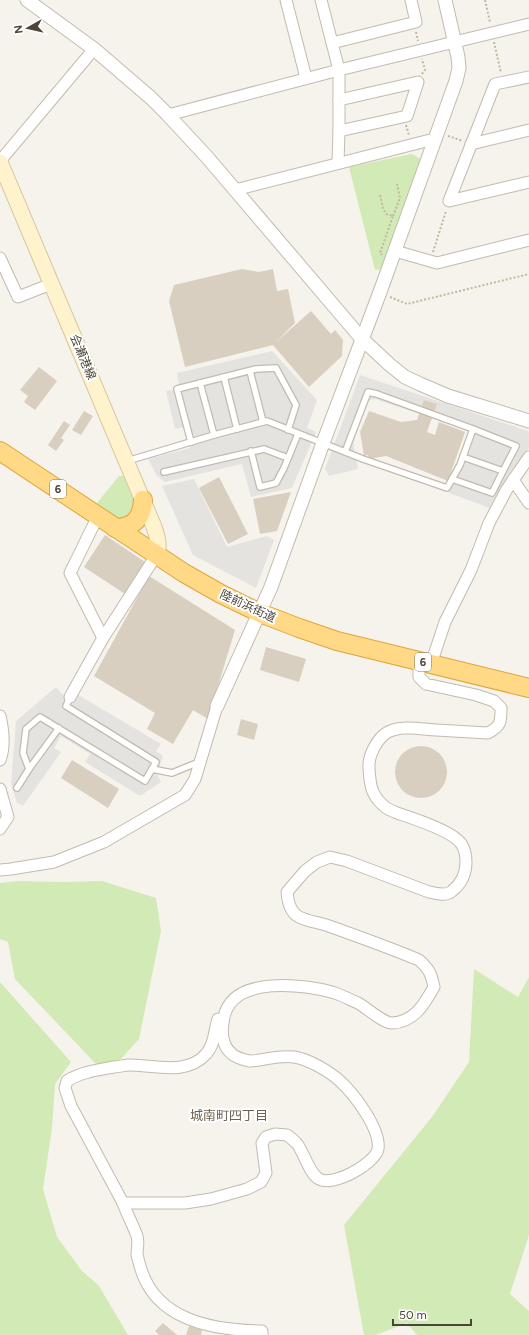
<svg xmlns="http://www.w3.org/2000/svg" width="529" height="1335" font-family="Figtree,'Noto Sans JP',sans-serif">
  <rect width="100%" height="100%" fill="#f6f3ec"/>
  <g fill="#d2eab5">
    <polygon points="412,154 421,159 382,269 375,270 349,167"/>
    <polygon points="119,476 128,476 138,502 131,516 121,521 97,503"/>
    <polygon points="19,881 61,882 102,881 156,898 161,931 139,1039 119,1061 97,1065 15,979 8,942 0,939 0,883"/>
    <polygon points="474,969 518,997 529,977 529,1235 510,1294 529,1311 529,1335 417,1335 407,1323 376,1335 364,1335 344,1225 432,1117 469,1062"/>
    <polygon points="0,982 71,1062 55,1084 52,1128 43,1189 57,1237 82,1271 99,1286 128,1335 0,1335"/>
  </g>
  <g fill="#e5e3e0">
    <polygon points="272,351 317,400 307,428 316,432 292,488 251,497 242,464 165,482 157,476 148,459 190,448 185,427 175,429 166,391 180,389 177,373"/>
    <polygon points="360,375 528,431 529,433 529,448 511,471 490,508 449,493 471,431 375,399 370,400 367,404 353,442 358,469 329,476 325,469"/>
    <polygon points="194,479 227,547 267,536 274,540 256,588 193,555 162,486"/>
    <polygon points="56,687 61,693 72,699 75,693 161,744 156,751 163,756 157,774 161,782 140,796 85,762 90,754 61,736 54,748 61,752 23,806 17,803 11,784 16,721"/>
  </g>
  <g fill="#d8cfc1">
    <polygon points="242,269 259,272 273,269 277,291 288,289 295,323 276,342 311,311 331,334 335,330 343,340 342,356 309,387 273,345 185,367 169,301 174,285"/>
    <polygon points="39,367 57,381 35,410 24,402 28,396 20,390"/>
    <polygon points="424,400 437,404 427,432 435,435 439,422 465,432 448,481 386,456 369,459 368,455 364,456 360,432 369,411 401,422 417,420"/>
    <polygon points="84,411 93,416 81,435 72,430"/>
    <polygon points="64,421 70,425 61,438 64,440 56,451 48,445"/>
    <polygon points="219,477 248,534 228,544 199,488"/>
    <polygon points="291,492 277,531 260,534 253,499"/>
    <polygon points="105,535 145,562 125,594 84,567"/>
    <polygon points="149,576 235,630 208,719 193,710 173,744 147,729 155,713 94,676"/>
    <polygon points="266,647 306,659 299,682 260,670"/>
    <polygon points="241,719 258,724 254,740 237,735"/>
    <circle cx="421" cy="772" r="26"/>
    <polygon points="72,760 119,789 108,808 61,778"/>
    <polygon points="163,1323 177,1335 159,1335 155,1331"/>
    <polygon points="189,1326 202,1330 201,1335 186,1335"/>
  </g>
  <g fill="none" stroke-linecap="round" stroke-linejoin="round">
    <g stroke="#c2bbae" stroke-width="8">
      <g id="service">
        <polyline points="250,371 263,422"/>
        <polyline points="224,377 237,429"/>
        <polyline points="200,383 214,435"/>
        <polyline points="191,442 177,389 256,369 276,368 296,405 288,430"/>
        <polyline points="251,451 260,487 276,483 284,468 298,434"/>
        <polyline points="463,457 503,471 516,446 473,429"/>
        <polyline points="127,461 214,435 267,421 363,459 447,488 460,465 473,429 377,394 368,392 345,452"/>
        <polyline points="164,472 264,449 288,458"/>
        <polyline points="452,479 492,493 503,471"/>
        <polyline points="59,728 29,769 23,753 26,729 40,717 145,781 156,762 66,706 70,697"/>
        <polyline points="152,769 172,773 199,762"/>
        <polyline points="17,788 29,769"/>
      </g>
    </g>
    <g stroke="#c2bbae" stroke-width="13">
      <g id="minor">
        <polyline points="286,0 306,78"/>
        <polyline points="332,43 416,22 411,0"/>
        <polyline points="529,77 495,84 449,201 529,182"/>
        <polyline points="339,100 418,82 407,116 339,131"/>
        <polyline points="168,115 339,70 321,0"/>
        <polyline points="471,144 529,130"/>
        <polyline points="0,161 94,49"/>
        <polyline points="338,163 339,131 339,70 529,24"/>
        <polyline points="235,190 434,139"/>
        <polyline points="395,251 437,263 529,240"/>
        <polyline points="0,258 18,297 51,284"/>
        <polyline points="513,480 529,503"/>
        <polyline points="98,516 70,573 103,638"/>
        <polyline points="431,664 445,622 471,570 489,523 507,489 529,457"/>
        <polyline points="70,697 103,638 157,554"/>
        <path d="M0 716C3 729 5 747 0 760"/>
        <polyline points="0,789 8,817 0,829"/>
        <polyline points="0,870 11,869 54,862 104,842 185,795 195,779 217,706"/>
        <path d="M123 1203 71 1106 65 1088 67 1081C81 1072 98 1070 114 1067 119 1067 124 1065 129 1065 154 1065 187 1076 206 1054 215 1045 214 1030 218 1019"/>
        <path d="M262 1335V1331C213 1330 155 1321 140 1266 139 1263 138 1258 137 1255 137 1249 139 1242 137 1236 133 1225 127 1214 123 1203H185L211 1199 247 1189 261 1182 266 1173 262 1143 266 1137 275 1134 287 1135C291 1138 295 1141 298 1145 304 1154 310 1174 319 1179 333 1187 375 1164 378 1149 381 1129 354 1094 340 1081 329 1071 308 1059 294 1057 279 1055 265 1060 251 1061 248 1061 245 1060 242 1059 222 1053 220 1035 224 1017 233 975 305 984 335 993 343 996 351 1000 358 1003 367 1008 383 1023 392 1023 415 1022 424 1004 434 987 431 973 429 969 419 960 388 947 357 936 326 925 316 922 304 921 296 915 289 909 288 900 287 892L305 871 317 862 330 857 347 861 429 892C436 893 446 897 452 891 461 884 466 874 466 862 466 856 465 850 462 845 455 832 415 819 400 814 395 812 388 810 384 806 371 795 370 785 369 768 368 756 377 738 388 732 401 725 421 729 436 730 453 731 471 732 488 733 501 726 501 722 501 708L494 701 476 695 426 684 419 677V661"/>
      </g>
    </g>
    <g stroke="#c2bbae" stroke-width="15">
      <g id="tertiary">
        <polyline points="27,0 94,49 151,98 168,115 207,157 362,339 390,365 405,377 420,384 448,396 529,421"/>
        <polyline points="217,706 271,587 323,443 380,292 456,81 459,68 458,57 445,0"/>
      </g>
    </g>
    <g stroke="#d6c79b" stroke-width="17">
      <path id="secondary" d="M0 162 154 527C157 536 160 544 157 554"/>
    </g>
    <g stroke="#e0a43c" stroke-width="20">
      <g id="trunk">
        <polyline points="0,451 184,573 221,594 260,613 299,628 337,641 529,688"/>
        <path d="M115 528C134 528 142 518 143 500"/>
      </g>
    </g>
    <g stroke="#c4b79f" stroke-width="2" stroke-dasharray="2 2" stroke-linecap="butt">
      <polyline points="485,0 490,22"/>
      <polyline points="416,32 418,41"/>
      <polyline points="494,42 501,73"/>
      <polyline points="422,74 425,70 422,59"/>
      <polyline points="406,125 409,135"/>
      <polyline points="448,136 463,141"/>
      <polyline points="380,195 383,208 386,214 393,216 380,253 382,255"/>
      <polyline points="393,216 400,198 397,184"/>
      <polyline points="433,252 446,211"/>
      <polyline points="390,297 407,304 529,274"/>
    </g>
    <use href="#service" stroke="#fff" stroke-width="5.5"/>
    <use href="#minor" stroke="#fff" stroke-width="11"/>
    <use href="#tertiary" stroke="#fff" stroke-width="13"/>
    <use href="#secondary" stroke="#fff3cd" stroke-width="15"/>
    <use href="#trunk" stroke="#ffd985" stroke-width="18"/>
  </g>
  <g text-anchor="middle" stroke-width="4" stroke-linejoin="round" paint-order="stroke">
    <g fill="#fff" stroke="#817c74" stroke-width="1">
      <rect x="50" y="480" width="16" height="18" rx="3"/>
      <rect x="415" y="653" width="16" height="18" rx="3"/>
    </g>
    <g font-size="11" font-weight="bold" fill="#4b4439">
      <text x="58" y="493">6</text>
      <text x="423" y="666">6</text>
    </g>
    <g font-size="12" fill="#4b4439" stroke="#fff">
      <text transform="translate(83 357) rotate(67)" y="4">会瀬港線</text>
      <text transform="translate(248 606) rotate(25)" y="4">陸前浜街道</text>
    </g>
    <g font-size="13" fill="#6e6250" stroke="#fff">
      <text x="229" y="1120">城南町四丁目</text>
    </g>
  </g>
  <g transform="translate(28 28) rotate(262)" stroke="#ffffff" stroke-width="3" paint-order="stroke">
  <path d="M0-3L7 15L0 10L-7 15Z" fill="#4b4439"/>
  <text y="-6" font-size="11" font-weight="bold" text-anchor="middle" fill="#4b4439">N</text>
  </g>
  <path d="M393 1319v6h78v-6" fill="none" stroke="#4b4439" stroke-width="2"/>
  <text x="399" y="1319" font-size="12" fill="#4b4439" stroke="#ffffff" stroke-width="3" paint-order="stroke">50 m</text>
</svg>
